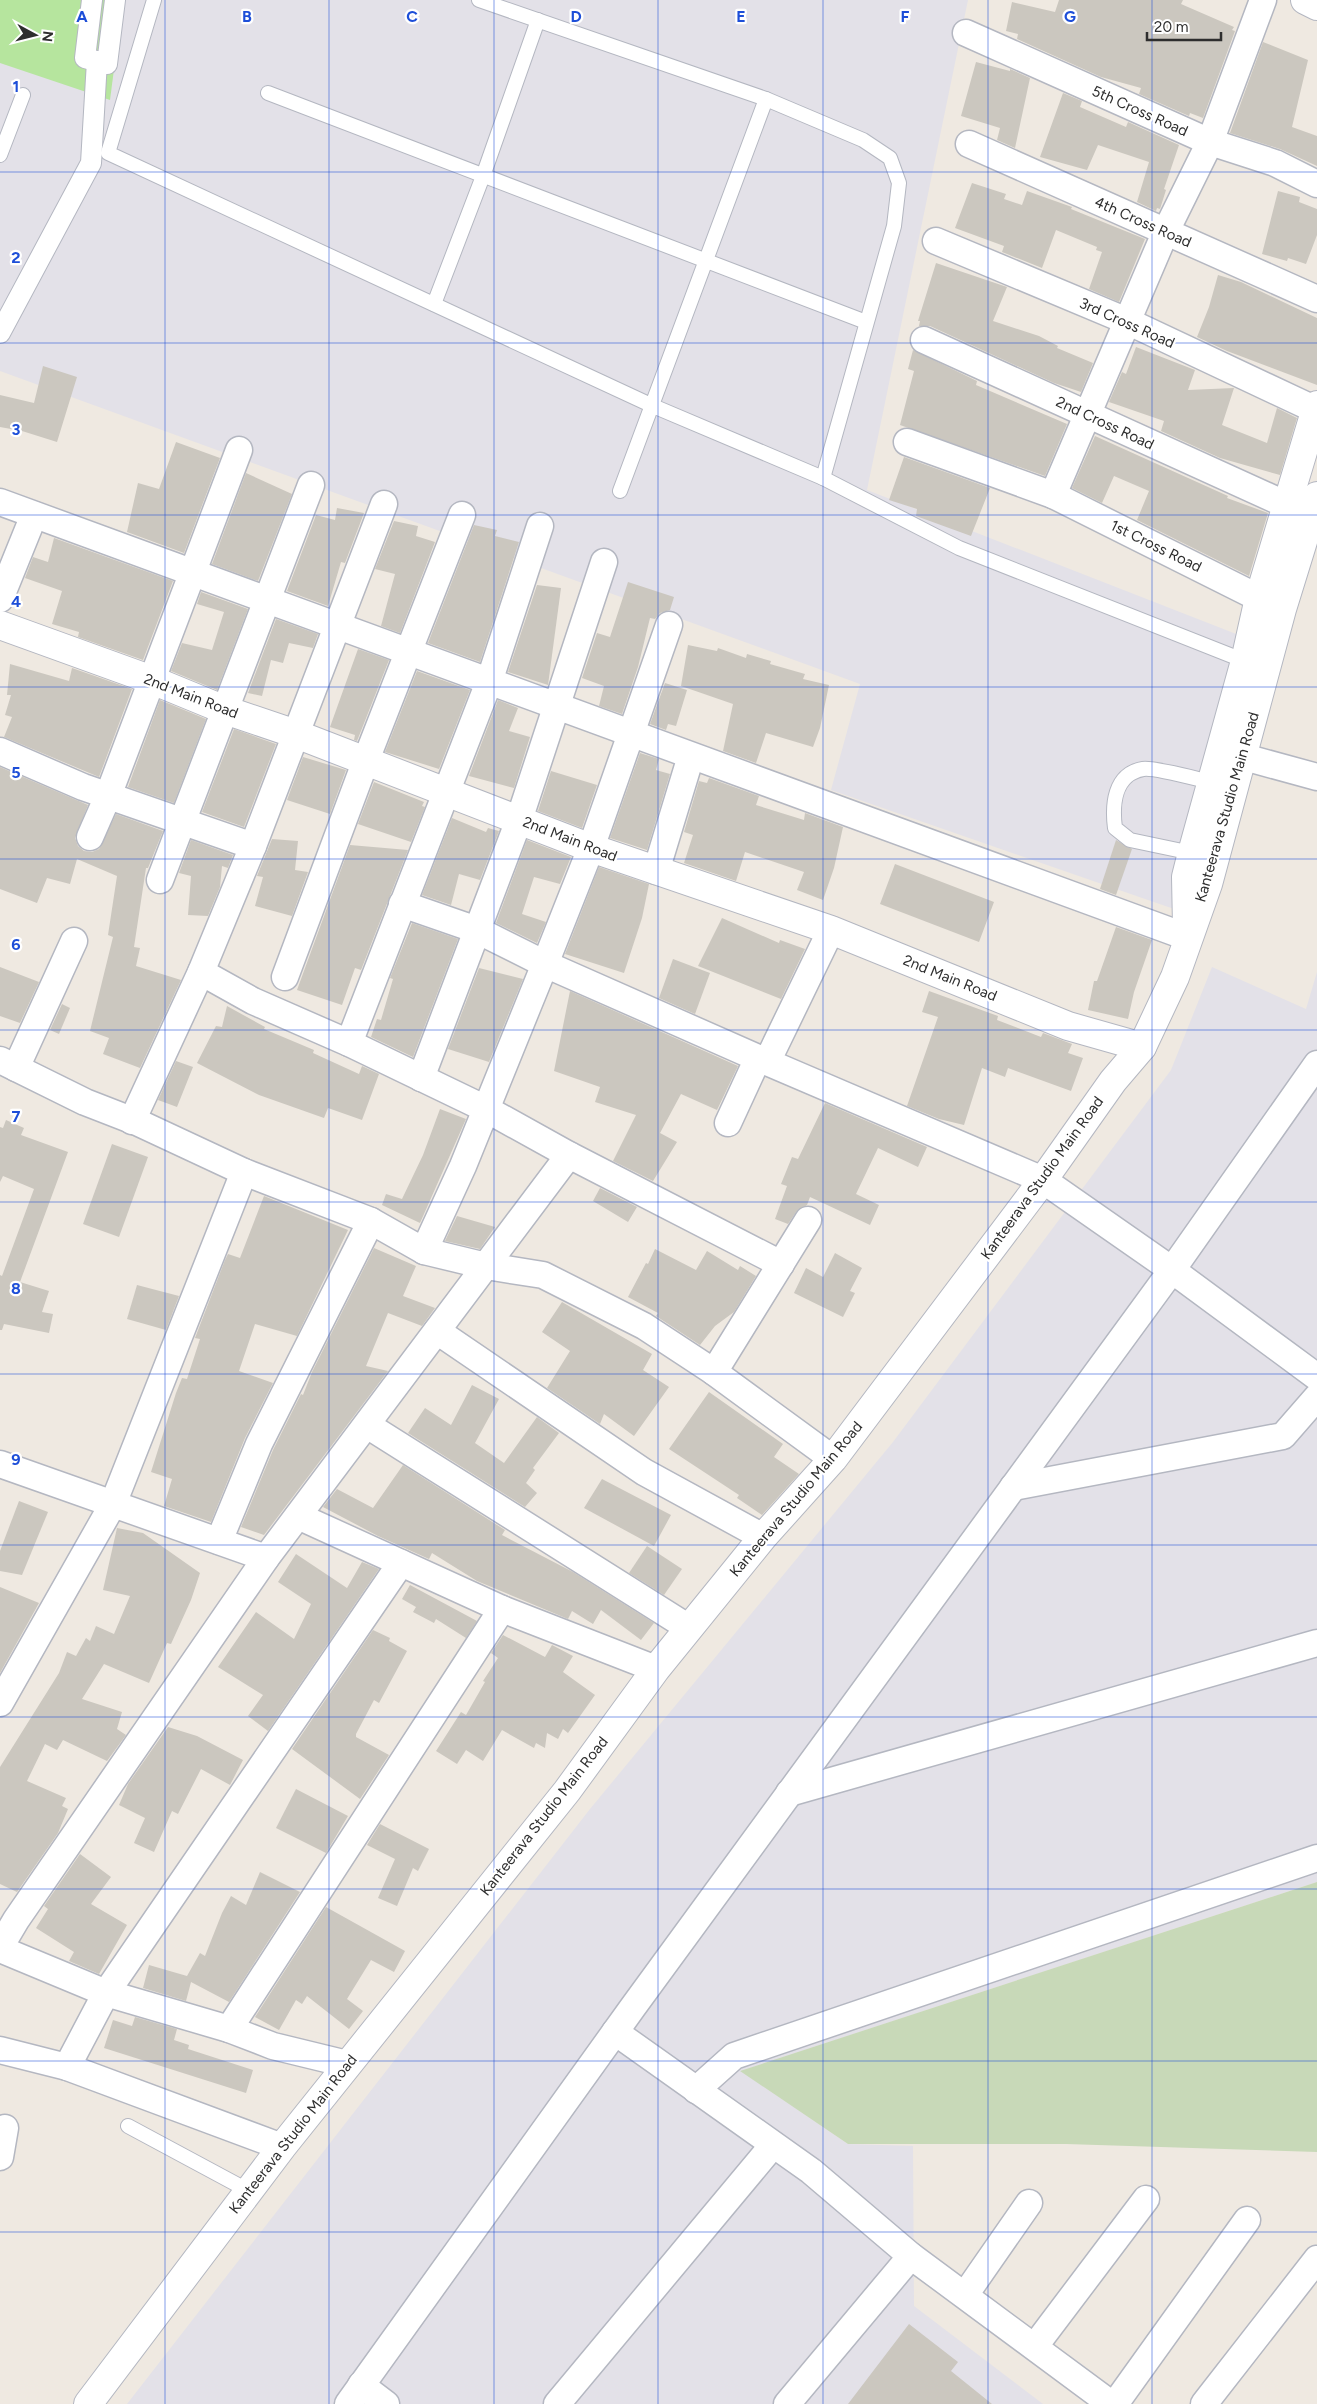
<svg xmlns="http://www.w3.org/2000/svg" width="1317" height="2404" font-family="Figtree,sans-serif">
  <rect width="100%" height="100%" fill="#efe9e1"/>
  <g fill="#e3e1e8">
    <polygon points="0,0 968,0 867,490 1249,639 1174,909 831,790 860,684 0,371"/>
    <polygon points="1212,967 1306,1009 1317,972 1317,1882 741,2071 848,2144 913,2146 914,2306 1043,2404 127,2404 590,1809 893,1442 1171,1070"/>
  </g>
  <polygon fill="#b6e59e" points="0,0 123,0 110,100 0,63"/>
  <polygon fill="#c8d9b8" points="1317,1882 1317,2152 1066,2144 848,2144 740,2071"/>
  <g fill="#cbc7bf">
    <polygon points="1059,0 1183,0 1181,4 1234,27 1232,30 1235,31 1203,118 1190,113 1189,116 1139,94 1141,88 1101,77 1017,39 1018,34 1006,31 1012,2 1055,12"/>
    <polygon points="1263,42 1308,60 1292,127 1317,136 1317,166 1280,149 1230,133"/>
    <polygon points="976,62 1010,71 1010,69 1030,78 1015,148 997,140 1000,128 961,116"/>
    <polygon points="1063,93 1082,101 1080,107 1126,127 1128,122 1179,145 1164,189 1166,190 1160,209 1157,208 1156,211 1137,202 1149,162 1098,145 1087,170 1040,157"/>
    <polygon points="972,183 1006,194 1004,199 1022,205 1027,191 1072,207 1071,209 1145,239 1119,302 1089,289 1102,252 1096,250 1097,247 1056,230 1042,268 1002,252 1004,246 955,228"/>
    <polygon points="1278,191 1300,197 1299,202 1317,209 1317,235 1306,264 1288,258 1287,261 1262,254"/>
    <polygon points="936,263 1007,287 993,321 1039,336 1058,346 1057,348 1093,363 1081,392 1054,383 930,326 919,326 920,321 918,321"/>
    <polygon points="1218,275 1241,282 1317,318 1317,385 1227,351 1197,337 1209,307"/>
    <polygon points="1136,347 1195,370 1188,390 1234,388 1222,425 1267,443 1277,408 1297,418 1280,475 1220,458 1161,431 1164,421 1109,402 1122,372 1126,374"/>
    <polygon points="913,350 977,381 976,385 1067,424 1045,476 900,425 914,371 908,369"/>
    <polygon points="43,366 77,377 57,442 22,431 0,427 0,395 34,403"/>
    <polygon points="1095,436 1228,496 1227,498 1268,513 1249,576 1137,520 1149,491 1114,476 1102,503 1072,488"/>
    <polygon points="176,442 220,458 184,553 127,532 138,483 159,489"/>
    <polygon points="904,457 990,488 971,536 916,516 917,509 889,500"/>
    <polygon points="246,473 292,494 258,581 212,564"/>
    <polygon points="337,508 364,513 345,563 341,562 328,606 287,591 316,515 335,520"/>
    <polygon points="394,521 418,526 416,536 435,542 400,633 381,626 395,574 375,569"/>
    <polygon points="474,525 497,530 495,536 519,542 480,662 428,643"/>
    <polygon points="54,538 173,581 143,660 78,637 79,632 52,624 62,591 25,578 33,557 48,562"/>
    <polygon points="628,582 674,597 670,610 660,613 655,619 650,618 638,667 622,714 599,706 604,686 582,678 597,633 610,637"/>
    <polygon points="537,585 561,588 548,685 508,672"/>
    <polygon points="201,592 248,609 217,690 171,671 182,643 212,650 224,612 197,604"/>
    <polygon points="276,619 318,634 313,648 289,643 283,663 271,660 262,696 248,693"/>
    <polygon points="688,645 717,651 718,648 746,658 747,654 771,661 770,664 805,674 803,679 829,685 820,728 813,747 766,733 756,763 723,751 733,704 681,686"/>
    <polygon points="358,649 389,660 357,741 354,740 355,735 330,727"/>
    <polygon points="10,664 69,681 72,668 132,689 99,777 4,737 12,717 5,715 11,695 7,695"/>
    <polygon points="417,671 470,690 439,769 385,752"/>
    <polygon points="665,683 687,690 676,726 668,724 666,730 650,724"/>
    <polygon points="160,700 206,719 174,803 128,787"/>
    <polygon points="498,700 518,708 509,731 530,737 514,788 469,776"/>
    <polygon points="234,729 276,744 244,827 202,812"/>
    <polygon points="640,753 659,759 656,770 670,774 647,850 610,838"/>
    <polygon points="303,757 346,770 330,814 287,800"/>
    <polygon points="0,767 88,805 75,838 78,846 84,851 92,852 99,849 116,814 163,831 148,868 146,868 134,947 140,948 136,966 181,980 140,1068 103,1054 109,1038 90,1031 113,937 108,935 117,876 77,859 70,884 47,878 37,903 0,889"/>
    <polygon points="551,771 597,785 582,828 538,811"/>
    <polygon points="709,778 759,796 756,805 804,820 805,813 843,827 834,868 823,900 797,890 804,872 745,852 736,881 684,863 693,835 684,832 699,781 707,783"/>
    <polygon points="374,782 424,802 422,806 425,807 411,842 358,824"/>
    <polygon points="452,818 486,832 488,828 499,831 480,880 459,874 451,905 422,895"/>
    <polygon points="272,839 298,841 295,870 308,872 292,916 255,906 263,877 257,876"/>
    <polygon points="191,840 233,855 228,868 222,866 220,887 208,916 188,915 191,876 179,873"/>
    <polygon points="527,840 571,857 560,884 534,877 522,914 546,922 537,943 496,923"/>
    <polygon points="1116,840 1132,849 1116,895 1100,889"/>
    <polygon points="350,845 408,850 361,970 355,968 342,1005 297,990"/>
    <polygon points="895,864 994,902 979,942 880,904"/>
    <polygon points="599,867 649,884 642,918 624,973 565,954"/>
    <polygon points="722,918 779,943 780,940 805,949 781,999 698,966"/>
    <polygon points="412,923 458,939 413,1057 371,1037 377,1019 381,1020 393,979 390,978"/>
    <polygon points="1116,927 1152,940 1134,992 1128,1019 1088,1010 1094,981 1097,981"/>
    <polygon points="673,959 710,973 695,1014 659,998"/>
    <polygon points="0,967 39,982 20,1023 0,1016"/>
    <polygon points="479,968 523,979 489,1062 448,1049"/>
    <polygon points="570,991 738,1066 717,1110 681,1094 660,1133 677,1142 653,1181 613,1161 636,1115 595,1102 600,1087 554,1071"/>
    <polygon points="929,991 998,1016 997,1020 1041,1037 1043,1033 1072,1044 1068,1053 1083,1058 1071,1091 1008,1068 1005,1077 982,1068 964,1125 939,1119 907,1106 938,1017 922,1012"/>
    <polygon points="62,1004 70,1008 59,1034 50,1030"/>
    <polygon points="227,1006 265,1027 264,1029 314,1050 313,1053 359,1074 362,1066 379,1074 362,1120 328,1108 324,1118 259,1095 197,1063 216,1026 222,1027"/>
    <polygon points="176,1061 193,1067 177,1107 158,1100"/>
    <polygon points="825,1103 927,1147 918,1167 878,1148 856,1194 879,1205 870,1225 810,1197 807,1205 796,1212 788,1224 775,1219 787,1186 781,1184 792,1157 798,1159"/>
    <polygon points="440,1109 466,1119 420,1223 382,1205 386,1194 402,1199 423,1155"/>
    <polygon points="6,1120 24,1128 21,1135 68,1152 20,1282 49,1291 42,1312 53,1314 49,1333 4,1324 2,1330 0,1330 0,1275 2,1276 34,1189 3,1176 0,1182 0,1127 3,1128"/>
    <polygon points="112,1144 148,1157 119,1237 83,1224"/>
    <polygon points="600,1188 637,1207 628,1222 593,1201"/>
    <polygon points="264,1196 348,1230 297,1336 255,1324 239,1371 273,1383 245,1438 211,1522 164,1506 172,1479 151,1472 176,1393 182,1378 187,1379 200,1339 195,1338 225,1260 228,1254 240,1258"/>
    <polygon points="457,1216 495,1227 480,1249 445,1241"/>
    <polygon points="374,1248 416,1266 403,1296 435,1308 422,1326 388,1313 366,1366 388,1371 264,1535 241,1527 273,1450 301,1394 303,1395 312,1372"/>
    <polygon points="655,1249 696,1270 707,1251 738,1270 740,1266 756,1276 734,1312 715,1326 700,1345 656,1316 658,1313 628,1297 646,1263 648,1264"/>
    <polygon points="835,1253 862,1268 850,1291 855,1293 843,1317 794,1293 806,1268 823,1277"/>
    <polygon points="137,1285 179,1296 166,1330 127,1319"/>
    <polygon points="562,1302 652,1354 643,1370 669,1387 634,1436 604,1414 600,1424 547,1388 570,1351 542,1332"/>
    <polygon points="472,1385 499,1399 475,1443 504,1463 537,1417 559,1433 533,1468 535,1470 526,1483 537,1493 525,1507 408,1433 425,1408 451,1425"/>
    <polygon points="709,1392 783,1444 774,1457 799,1474 762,1515 737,1498 739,1495 669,1449"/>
    <polygon points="403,1465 505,1530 502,1535 573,1572 654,1623 641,1640 601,1610 593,1624 572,1611 568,1619 477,1581 432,1553 429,1559 378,1536 323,1507 337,1489 373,1508"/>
    <polygon points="602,1479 671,1515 654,1546 584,1508"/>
    <polygon points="19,1501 48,1512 22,1575 0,1571 0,1551"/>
    <polygon points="117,1528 143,1533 200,1573 191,1600 171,1644 167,1643 149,1683 104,1664 82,1699 122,1712 117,1729 126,1735 107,1761 63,1740 57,1750 45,1744 27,1781 66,1798 62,1806 68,1809 58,1833 17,1892 0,1884 0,1767 59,1673 67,1652 76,1656 86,1638 90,1641 96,1626 114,1634 130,1596 103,1590"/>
    <polygon points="647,1546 682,1569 664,1595 629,1573"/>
    <polygon points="296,1554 347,1588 362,1562 379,1569 268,1731 248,1716 263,1695 218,1667 256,1612 294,1639 311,1604 278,1582"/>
    <polygon points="410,1585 477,1621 466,1638 436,1619 434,1623 413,1612 416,1607 402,1599"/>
    <polygon points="0,1587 39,1603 0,1673"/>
    <polygon points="373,1630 390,1638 389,1641 407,1651 379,1703 374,1700 356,1734 356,1737 389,1755 360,1799 292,1749"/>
    <polygon points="503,1635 545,1657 552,1645 573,1656 563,1672 595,1695 568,1733 563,1729 558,1739 547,1733 545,1748 536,1743 534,1748 502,1730 483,1761 466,1750 457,1764 436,1751 461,1712 466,1715 485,1682 483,1681 498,1658 491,1653"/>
    <polygon points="168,1727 197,1736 243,1760 230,1785 201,1769 178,1814 172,1811 154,1852 134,1843 145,1818 119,1805 128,1784"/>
    <polygon points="296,1789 348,1816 326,1853 276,1828"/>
    <polygon points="380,1824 429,1849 418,1871 413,1868 397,1906 378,1898 395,1859 367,1845"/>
    <polygon points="80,1854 111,1877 91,1904 127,1925 99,1974 69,1961 74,1952 36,1928 48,1909 44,1906"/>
    <polygon points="260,1872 300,1892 229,2002 191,1982 186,2001 143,1988 149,1965 187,1976 200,1953 205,1956 222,1913 231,1896 246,1905"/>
    <polygon points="326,1907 405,1951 394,1972 371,1960 347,1999 363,2011 349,2029 307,1996 302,2004 296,2000 279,2030 255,2017"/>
    <polygon points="135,2017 177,2029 174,2040 189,2045 188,2049 253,2070 246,2093 104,2048 113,2020 132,2026"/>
    <polygon points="909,2324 958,2362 951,2371 992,2404 848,2404"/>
  </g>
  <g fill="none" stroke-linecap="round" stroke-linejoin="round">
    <g stroke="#b4b7c1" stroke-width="16">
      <g id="service">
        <polyline points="154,0 108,153 653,406 823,478 959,548 1245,661"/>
        <polyline points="479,0 766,99 863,140 890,158 899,183 894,226 823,478"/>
        <polyline points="268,93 866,322"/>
        <polyline points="0,155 23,95"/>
        <polyline points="434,304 483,176 538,20"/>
        <polyline points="620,491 766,99"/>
        <path d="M1192 853 1130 840 1115 828C1112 805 1114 774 1143 769 1154 767 1197 779 1211 782"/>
        <polyline points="128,2126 249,2191"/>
      </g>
    </g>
    <g stroke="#b4b7c1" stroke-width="22">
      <g id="pedestrian">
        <polyline points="92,0 85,58 107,64 115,0"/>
        <polyline points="0,333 91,163 97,61"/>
      </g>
    </g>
    <g stroke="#b4b7c1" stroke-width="29">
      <g id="minor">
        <polyline points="966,33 1210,142 1275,163 1317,184"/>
        <polyline points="969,144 1317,299"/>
        <polyline points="936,241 1127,321 1316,410"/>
        <polyline points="924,340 1287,505"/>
        <polyline points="907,442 1053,495 1165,233 1210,142 1263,0"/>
        <polyline points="1053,495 1259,598"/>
        <polyline points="0,502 1187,937"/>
        <polyline points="0,599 34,515"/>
        <polyline points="0,751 83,787 253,846"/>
        <polyline points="1244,757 1317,777"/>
        <polyline points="90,837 108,796 239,450"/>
        <polyline points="656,871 691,756"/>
        <polyline points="160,880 311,485"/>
        <polyline points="402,904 477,930 545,964 767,1062"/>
        <polyline points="831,930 767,1062 1043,1180 1172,1270 1317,1377"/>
        <polyline points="201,972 253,1001 349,1043 486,1109 569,1155 781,1264"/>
        <polyline points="285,977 366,760 462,515"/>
        <polyline points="349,1043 489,682 540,526"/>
        <polyline points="0,1060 85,1102 139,1123 244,1172 371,1221 424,1251 486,1266 543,1275 644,1326 714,1372 833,1459"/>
        <polyline points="16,1068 74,941"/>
        <polyline points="421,1078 519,820 604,562"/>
        <polyline points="132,1121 201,972 253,846 384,504"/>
        <polyline points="728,1123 758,1058"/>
        <polyline points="424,1251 463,1166 545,964 591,848 669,625"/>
        <polyline points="437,1331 644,1472 763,1537"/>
        <polyline points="714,1372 808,1220"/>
        <polyline points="367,1425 689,1628"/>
        <polyline points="0,1464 266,1558"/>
        <polyline points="1013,1487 1283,1436 1317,1397"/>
        <polyline points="298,1516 502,1609 656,1669"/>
        <polyline points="219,1541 259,1444 371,1221"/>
        <polyline points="0,1703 113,1504 244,1172"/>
        <polyline points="789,1793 1317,1643"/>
        <polyline points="0,1947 16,1920 266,1558 569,1155"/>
        <polyline points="0,1949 106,1993 229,2029 273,2046 347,2064"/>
        <polyline points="229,2029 502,1609"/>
        <polyline points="615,2032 811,2171 911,2256 1111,2404"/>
        <polyline points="0,2050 67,2067 282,2147"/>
        <polyline points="67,2067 106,1993 401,1563"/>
        <polyline points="696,2090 734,2056 1317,1858"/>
        <polyline points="0,2157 5,2128"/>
        <polyline points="965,2295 1029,2203"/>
        <polyline points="1035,2346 1146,2199"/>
        <polyline points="361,2385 386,2404"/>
        <polyline points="348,2404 633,2007 1172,1270 1317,1064"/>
        <polyline points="557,2404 773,2145"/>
        <polyline points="787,2404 911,2256"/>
        <polyline points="1115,2404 1247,2220"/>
        <polyline points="1204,2404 1317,2259"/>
      </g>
    </g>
    <g stroke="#b4b7c1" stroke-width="30">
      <g id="tertiary">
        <polyline points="1305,0 1317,6"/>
        <polyline points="0,625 152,680 225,710 296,734 591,848 831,930 1068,1026 1142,1047"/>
      </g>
    </g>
    <g stroke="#b4b7c1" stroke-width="30">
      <g id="secondary">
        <polyline points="1187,926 1186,877 1192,853 1245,661 1259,598 1317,405"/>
        <polyline points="88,2404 282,2147 567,1791 656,1669 763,1537 833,1459 1043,1180 1113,1081 1142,1047 1175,977 1208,884 1282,609 1317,496"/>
      </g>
    </g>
    <use href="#service" stroke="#fff" stroke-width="14"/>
    <use href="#pedestrian" stroke="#fff" stroke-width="20"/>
    <use href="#minor" stroke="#fff" stroke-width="26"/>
    <use href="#tertiary" stroke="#fff" stroke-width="28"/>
    <use href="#secondary" stroke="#fff" stroke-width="28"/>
  </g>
  <path fill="none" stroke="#1d4ed8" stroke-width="1" stroke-opacity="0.55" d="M165 0V2404M329 0V2404M494 0V2404M658 0V2404M823 0V2404M988 0V2404M1152 0V2404M0 172H1317M0 343H1317M0 515H1317M0 687H1317M0 859H1317M0 1030H1317M0 1202H1317M0 1374H1317M0 1545H1317M0 1717H1317M0 1889H1317M0 2061H1317M0 2232H1317"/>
  <g text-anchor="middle" stroke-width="4.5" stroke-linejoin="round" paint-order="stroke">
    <g font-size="15" fill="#2e2e2e" stroke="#fff">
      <text transform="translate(1140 111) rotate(24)" y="5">5th Cross Road</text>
      <text transform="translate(1143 222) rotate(24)" y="5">4th Cross Road</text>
      <text transform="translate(1127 323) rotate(24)" y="5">3rd Cross Road</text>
      <text transform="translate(1105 423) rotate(25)" y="5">2nd Cross Road</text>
      <text transform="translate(1156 546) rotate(26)" y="5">1st Cross Road</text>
      <text transform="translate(191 696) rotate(21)" y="5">2nd Main Road</text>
      <text transform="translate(1227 807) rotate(-74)" y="5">Kanteerava Studio Main Road</text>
      <text transform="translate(570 839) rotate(21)" y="5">2nd Main Road</text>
      <text transform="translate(950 978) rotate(22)" y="5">2nd Main Road</text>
      <text transform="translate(1042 1178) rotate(-54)" y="5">Kanteerava Studio Main Road</text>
      <text transform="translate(796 1499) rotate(-50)" y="5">Kanteerava Studio Main Road</text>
      <text transform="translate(544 1816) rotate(-52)" y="5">Kanteerava Studio Main Road</text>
      <text transform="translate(293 2134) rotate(-52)" y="5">Kanteerava Studio Main Road</text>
    </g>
  </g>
  <g font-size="16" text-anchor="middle" font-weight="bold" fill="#1d4ed8" stroke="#fff" stroke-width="4.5" stroke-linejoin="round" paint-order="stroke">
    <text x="82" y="22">A</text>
    <text x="247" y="22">B</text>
    <text x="412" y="22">C</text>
    <text x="576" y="22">D</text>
    <text x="741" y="22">E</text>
    <text x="905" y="22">F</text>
    <text x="1070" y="22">G</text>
    <text x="16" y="92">1</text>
    <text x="16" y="263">2</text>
    <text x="16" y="435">3</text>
    <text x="16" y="607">4</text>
    <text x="16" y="778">5</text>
    <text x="16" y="950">6</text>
    <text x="16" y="1122">7</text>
    <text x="16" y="1294">8</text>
    <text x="16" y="1465">9</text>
  </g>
  <g transform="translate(35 35) rotate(97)" stroke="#ffffff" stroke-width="4" paint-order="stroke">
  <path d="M0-4L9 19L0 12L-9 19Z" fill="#2e2e2e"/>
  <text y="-8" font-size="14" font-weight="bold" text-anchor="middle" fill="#2e2e2e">N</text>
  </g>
  <path d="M1147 32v8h74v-8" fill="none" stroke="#2e2e2e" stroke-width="2.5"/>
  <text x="1154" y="32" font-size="15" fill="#2e2e2e" stroke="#ffffff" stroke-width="4" paint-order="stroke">20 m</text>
</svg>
